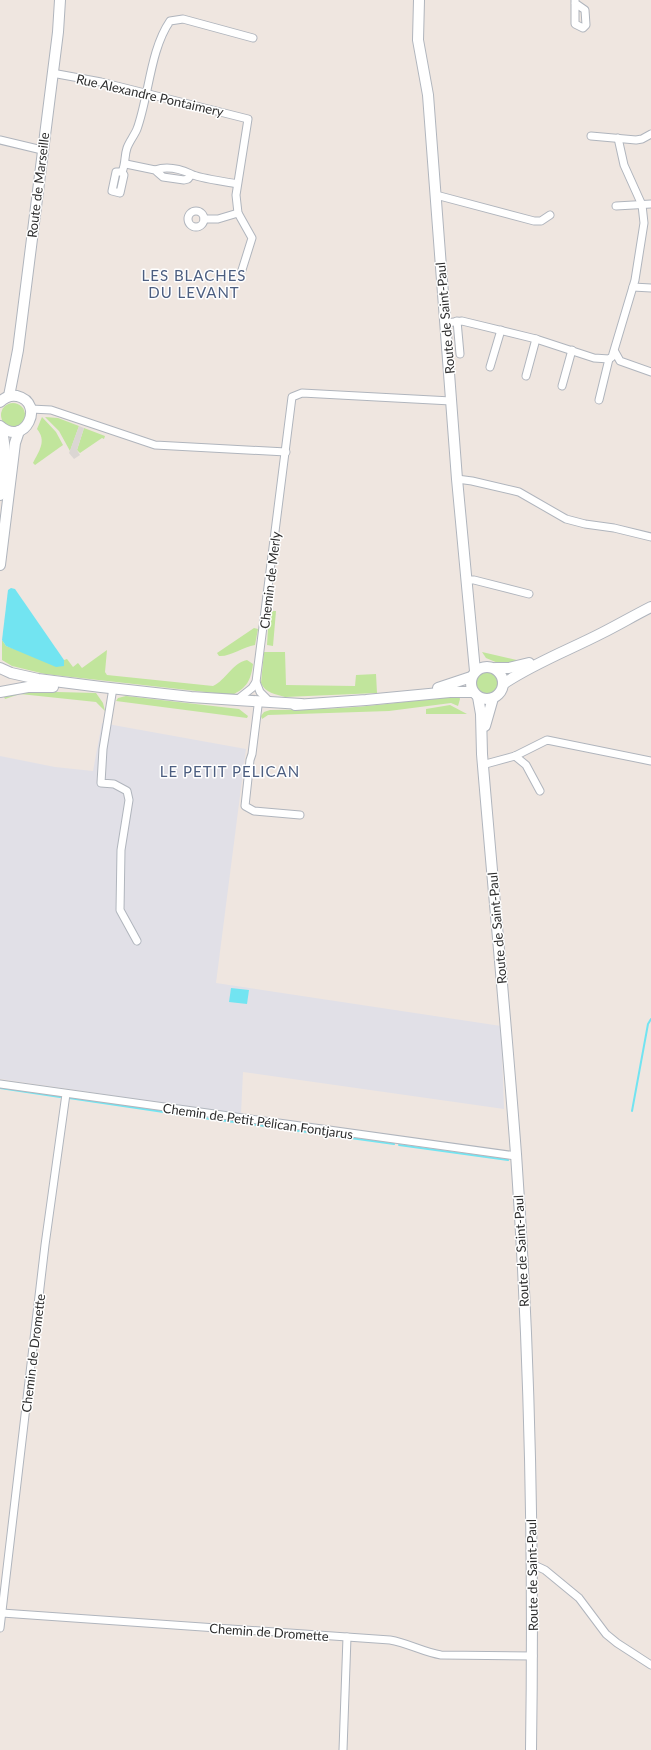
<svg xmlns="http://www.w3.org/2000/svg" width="651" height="1750" font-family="Lato,sans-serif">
  <rect width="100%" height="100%" fill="#efe6e0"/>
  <polygon fill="#e1e0e7" points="102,723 246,749 216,983 501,1026 504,1109 243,1072 241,1114 0,1079 0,756 55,767 93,771"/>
  <g fill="#c1e59c">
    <circle cx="13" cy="415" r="12"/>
    <path d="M42 417 56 432 63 445 35 465 33 463C39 451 47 441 37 429Z"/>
    <polygon points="45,417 58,418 79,426 70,451 59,431"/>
    <polygon points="84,428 105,436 104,439 102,438 80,453 77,450"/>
    <polygon points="269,611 276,611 273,646 267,645"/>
    <path d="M254 628 258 629 255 645C243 647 230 657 219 656L217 653Z"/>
    <path d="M2 640 6 646 63 666 64 660 67 659 73 667 78 663 82 668 107 650 105 672 107 675 213 686C226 680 232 663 247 660L253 664C251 680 247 688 232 695L45 674 12 666 2 660Z"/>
    <path d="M264 652H285L286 685 355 686 356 675 376 674 377 693 285 697C276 694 265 693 261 683Z"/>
    <polygon points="482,652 521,661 505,666 486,658"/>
    <circle cx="487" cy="683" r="11"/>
    <polygon points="19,691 96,693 103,703 105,711 96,702 20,694 5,699 4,697"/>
    <path d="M448 695H459L460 699 458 706 451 703 389 711 268 715 262 719 261 716 264 712 270 710C330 710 389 706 448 695Z"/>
    <polygon points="126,696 239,709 248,716 247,718 116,701 118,698"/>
    <polygon points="450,705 467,714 426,714 426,709"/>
  </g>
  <polygon fill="#dbd6d3" points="79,426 84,428 77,450 80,455 74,459 69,453"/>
  <g fill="#72e4f1">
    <polygon points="11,588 15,589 64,660 64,666 56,667 6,646 2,640 8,590"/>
    <polygon points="231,988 249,990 247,1004 229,1002"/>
  </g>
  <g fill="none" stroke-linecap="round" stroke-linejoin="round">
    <g stroke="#72e4f1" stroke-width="2">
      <polyline points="0,1088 60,1097"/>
      <polyline points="69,1098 211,1119"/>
      <polyline points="632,1111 648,1024 651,1019"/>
      <polyline points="219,1120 265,1126"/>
      <polyline points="271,1127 394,1144"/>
      <polyline points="399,1145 508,1160"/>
    </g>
    <g stroke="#b0b5bd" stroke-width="9">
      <g id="street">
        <polyline points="575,0 575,24 583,28 586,25 585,10 575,3"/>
        <polyline points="52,73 101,82 248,119 236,195 238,213 252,238 242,270"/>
        <polyline points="591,136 636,140 642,139 651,134"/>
        <polyline points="0,140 42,150"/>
        <polyline points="126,164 155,170 163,177 184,180 188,179 191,175"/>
        <path d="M155 170C167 166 180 169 191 174 197 178 228 182 237 184"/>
        <polygon points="116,172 122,172 124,175 120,193 112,191"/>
        <path d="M122 172C126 163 124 157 127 148 129 142 134 136 137 129 149 96 150 50 170 21L183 19 253 38"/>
        <polyline points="436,195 534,221 541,221 550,215"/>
        <polyline points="616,206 651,204"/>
        <circle cx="196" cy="219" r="8"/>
        <polyline points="204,219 218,219 238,213"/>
        <polyline points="633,287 651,288"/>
        <polyline points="457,321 460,354"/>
        <polyline points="446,323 462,321 536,339 594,358 609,359 612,357 635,280 644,223 642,205 624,165 618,138"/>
        <polyline points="615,352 620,361 651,372"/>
        <polyline points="490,367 501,330"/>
        <polyline points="526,376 536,339"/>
        <polyline points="562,386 572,350"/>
        <polyline points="599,400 609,359"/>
        <polyline points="31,409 51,410 155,445 286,452"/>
        <polyline points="457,479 472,481 519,492 566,519 585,524 614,528 651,537"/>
        <polyline points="467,580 474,580 529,594"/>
        <polyline points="256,682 260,692 269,701"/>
        <polyline points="113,688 103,749 101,783 114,784 127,791 129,800 121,850 120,910 137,941"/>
        <polyline points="238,699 252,688 256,682 292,397 302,393 451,401"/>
        <polyline points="258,706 252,754 250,760 245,806 254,811 300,815"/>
        <polyline points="515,756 526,765 540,791"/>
        <polyline points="482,765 515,756 547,740 651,761"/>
        <polyline points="0,1084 516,1156"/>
        <polyline points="532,1564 545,1570 579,1598 606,1634 617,1643 651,1665"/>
        <path d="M2 1613 390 1640C408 1643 423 1652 441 1655L533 1656"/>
        <polyline points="0,1628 45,1245 66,1094"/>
        <polyline points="343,1750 347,1637"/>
      </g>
    </g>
    <g stroke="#b0b5bd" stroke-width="12">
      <g id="secondary">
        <polyline points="419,0 418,40 428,95 457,479 475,671"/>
        <polyline points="9,396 18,350 58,32 60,0"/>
        <path d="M0 402C5 397 11 395 17 396 46 403 25 448 0 426"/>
        <path d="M0 495C3 472 9 449 0 427"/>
        <polyline points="0,565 15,443 19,431"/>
        <circle cx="487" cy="683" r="16"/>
        <polyline points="0,668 11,673 38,679 101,687 191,697 301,704"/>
        <polyline points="496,668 509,668 529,663"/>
        <path d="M503 684C534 663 569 650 602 633 618 625 635 615 651 607"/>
        <polyline points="438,688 471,677"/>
        <polyline points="0,692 28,687 53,687"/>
        <path d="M478 697 481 714 482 754C493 887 506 1020 516 1154 530 1352 534 1551 531 1750"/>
        <polyline points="295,705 366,700 450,692 473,692"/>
        <polyline points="485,726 493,698"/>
      </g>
    </g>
    <use href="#street" stroke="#fff" stroke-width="7"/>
    <use href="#secondary" stroke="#fff" stroke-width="10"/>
  </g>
  <g text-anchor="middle" stroke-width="3" stroke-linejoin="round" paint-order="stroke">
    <g font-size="13" fill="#2d2d2d" stroke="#fff">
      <text transform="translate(150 95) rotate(13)" y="5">Rue Alexandre Pontaimery</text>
      <text transform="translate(38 185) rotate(-83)" y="5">Route de Marseille</text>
      <text transform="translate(445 318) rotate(-95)" y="5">Route de Saint-Paul</text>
      <text transform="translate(270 580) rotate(-83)" y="5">Chemin de Merly</text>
      <text transform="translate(497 928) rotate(-95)" y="5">Route de Saint-Paul</text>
      <text transform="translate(258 1121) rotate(8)" y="5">Chemin de Petit Pélican Fontjarus</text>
      <text transform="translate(521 1251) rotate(-93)" y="5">Route de Saint-Paul</text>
      <text transform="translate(33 1353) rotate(-83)" y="5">Chemin de Dromette</text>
      <text transform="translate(532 1575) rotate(-91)" y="5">Route de Saint-Paul</text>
      <text transform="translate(269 1632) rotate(4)" y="5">Chemin de Dromette</text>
    </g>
    <g font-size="15" letter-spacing="1" fill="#4c5e80" stroke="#fff">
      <text x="194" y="281">LES BLACHES<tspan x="194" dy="17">DU LEVANT</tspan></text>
      <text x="230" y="777">LE PETIT PELICAN</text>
    </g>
  </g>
</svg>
